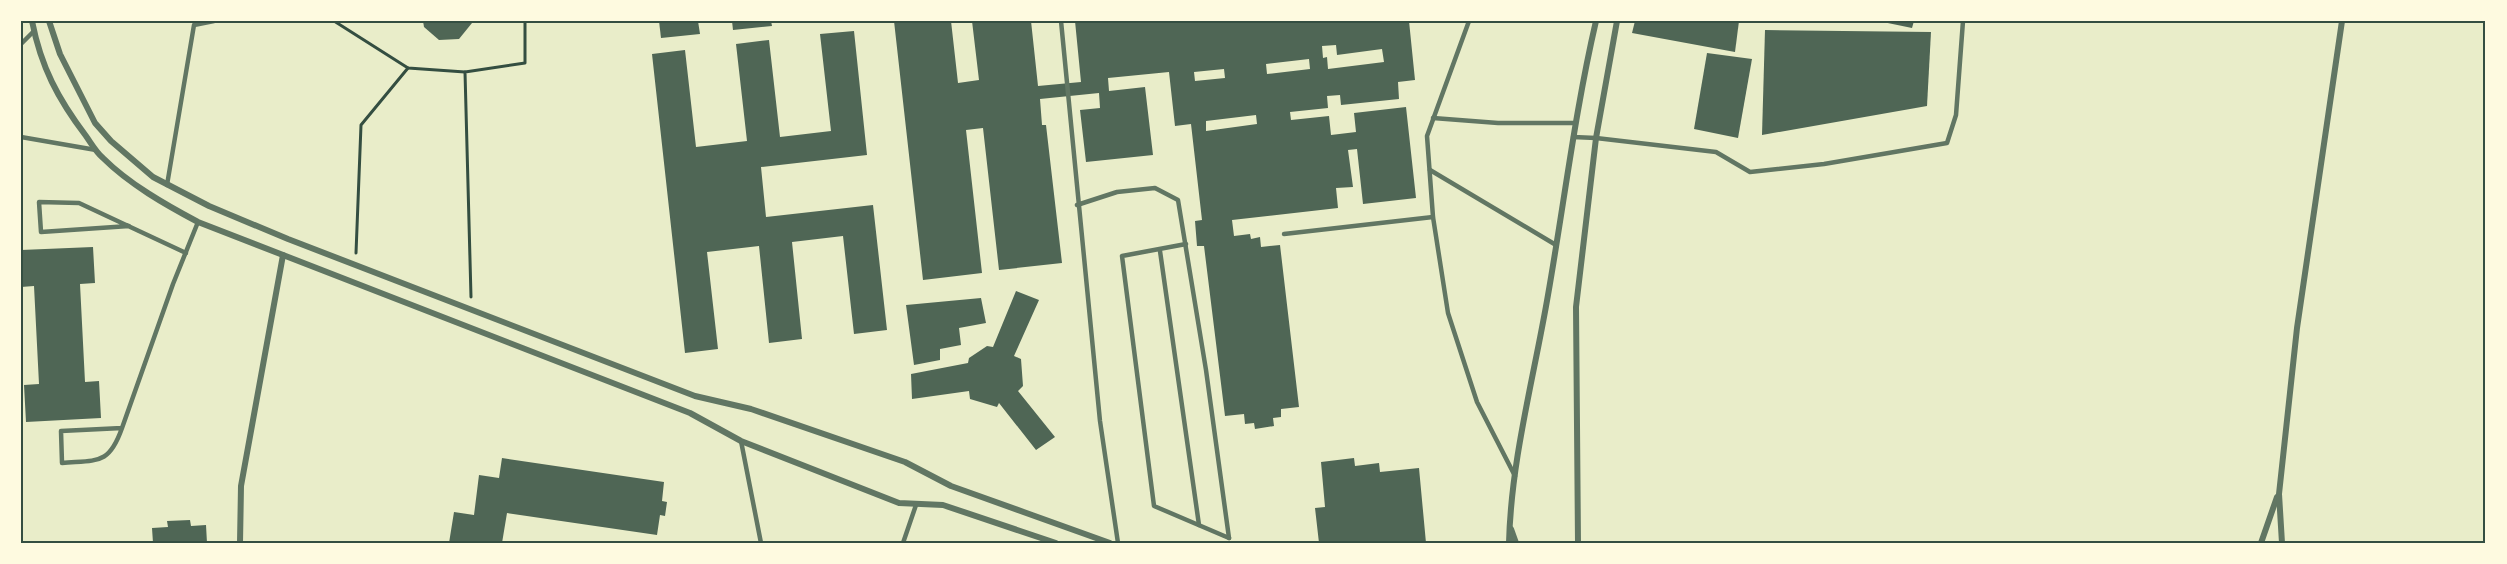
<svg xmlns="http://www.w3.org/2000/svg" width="2507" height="564" font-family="Rubik,sans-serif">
  <rect width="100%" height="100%" fill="#e9edc9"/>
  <g fill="#4f6655" fill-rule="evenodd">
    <polygon points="423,21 472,21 472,23 459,39 439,40 424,27"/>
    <polygon points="659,21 698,21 700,34 661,38"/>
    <polygon points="732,21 771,21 772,26 733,30"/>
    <path d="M894 21H951L958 83 979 80 972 21H1031L1038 86 1081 82 1075 21H1409L1415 80 1398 82 1399 99 1341 105 1340 95 1327 96 1328 108 1290 112 1291 120 1329 116 1331 135 1356 132 1354 113 1406 107 1416 198 1363 204 1357 149 1348 150 1353 187 1336 188 1338 208 1232 220 1234 236 1250 234 1251 239 1260 237 1261 247 1280 245 1299 407 1281 409V417L1273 418 1274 426 1255 429 1254 423 1245 424 1244 414 1225 416 1204 246H1197L1195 221 1202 220 1191 124 1175 126 1169 72 1108 78 1109 91 1145 87 1153 155 1086 162 1080 110 1100 108 1099 93 1040 99 1042 125H1046L1062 263 999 270 983 128 966 130 982 273 923 280ZM1336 45 1337 55 1382 49 1384 62 1328 69 1327 57 1323 58 1322 46ZM1309 59 1310 69 1267 74 1266 64ZM1224 69 1225 78 1195 81 1194 72ZM1256 115 1257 124 1206 131V121Z"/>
    <polygon points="1635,21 1739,21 1735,52 1632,33"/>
    <polygon points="1878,21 1914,21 1912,28"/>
    <polygon points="1765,30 1931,32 1927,106 1762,135"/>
    <polygon points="854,31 867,155 761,167 766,217 873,205 887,330 854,334 843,236 792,242 802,339 769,343 759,246 707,252 718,349 685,353 652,54 685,50 696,147 747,141 736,44 769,40 780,137 831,131 820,34"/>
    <polygon points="1707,53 1752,59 1738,138 1694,129"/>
    <polygon points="93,247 95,283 80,284 85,382 99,381 101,418 26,422 24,385 39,384 34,286 21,287 21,250"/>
    <polygon points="1016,291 1039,300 1014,356 1021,359 1023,386 1018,391 1055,437 1036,450 999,403 997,407 970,399 969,391 912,399 911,374 968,363 969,358 987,346 993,347"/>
    <polygon points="981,298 986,323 959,328 961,345 940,349 940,360 914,365 906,305"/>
    <polygon points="502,458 664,482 662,501 667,502 665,516 660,515 657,535 507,513 502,543 449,543 454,512 474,515 479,475 499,478"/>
    <polygon points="1354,458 1355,466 1379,463 1380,472 1419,468 1426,543 1319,543 1315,508 1325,507 1321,462"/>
    <polygon points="190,520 191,526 206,525 207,543 153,543 152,528 168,527 167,521"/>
  </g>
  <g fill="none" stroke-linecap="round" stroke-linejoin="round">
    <g stroke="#344e41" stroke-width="3">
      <polyline points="334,21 408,68 465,72"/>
      <polyline points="356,253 361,125 408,68"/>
      <polyline points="471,297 465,72 525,63 525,21"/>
    </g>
    <g stroke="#617663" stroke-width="4.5">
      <polyline points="1061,21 1100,421 1118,543"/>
      <polyline points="1469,21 1427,136 1433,217 1448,313 1477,402 1515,476"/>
      <polyline points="21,44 34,31"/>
      <polyline points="1433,118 1498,123 1576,123"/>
      <polyline points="21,137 96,150"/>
      <polyline points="1573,137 1596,138 1716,152 1750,172 1824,164 1947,143 1956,115 1963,21"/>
      <polyline points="1430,170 1556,245"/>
      <polyline points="167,185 194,25 214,21"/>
      <polyline points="1077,205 1117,192 1155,188 1178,200 1206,370 1229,538"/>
      <polyline points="129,226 41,232 39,202 79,203 186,253"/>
      <polyline points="1284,234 1433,217"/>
      <polyline points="1186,244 1122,256 1154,506 1229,538"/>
      <polyline points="1160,251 1199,525"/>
      <path d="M122 428 61 431 62 463C98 460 109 465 122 428L173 284 198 222"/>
      <polyline points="741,441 761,543"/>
      <polyline points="903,543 916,505"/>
    </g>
    <g stroke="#617663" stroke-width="6">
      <path d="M32 21C41 67 58 99 86 136 91 143 96 152 103 158 129 184 166 205 198 222L690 413 741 441 899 503 943 505 1056 543"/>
      <polyline points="49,21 60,54 95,123 111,141 153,177 209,206 288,239 695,396 751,409 905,462 951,486 1110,543"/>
      <polyline points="1511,529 1516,543"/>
      <polyline points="240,543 241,486 283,255"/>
      <path d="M1509 543C1511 460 1534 377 1548 295 1564 204 1575 111 1596 21"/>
      <polyline points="1578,543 1576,307 1596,138 1617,21"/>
      <polyline points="2261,543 2277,497"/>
      <polyline points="2282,543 2279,494 2297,328 2342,21"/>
    </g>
  </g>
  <rect width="2507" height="564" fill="none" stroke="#fefae0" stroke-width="45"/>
  <rect x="22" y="22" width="2462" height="520" fill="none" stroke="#344e41" stroke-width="2"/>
</svg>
